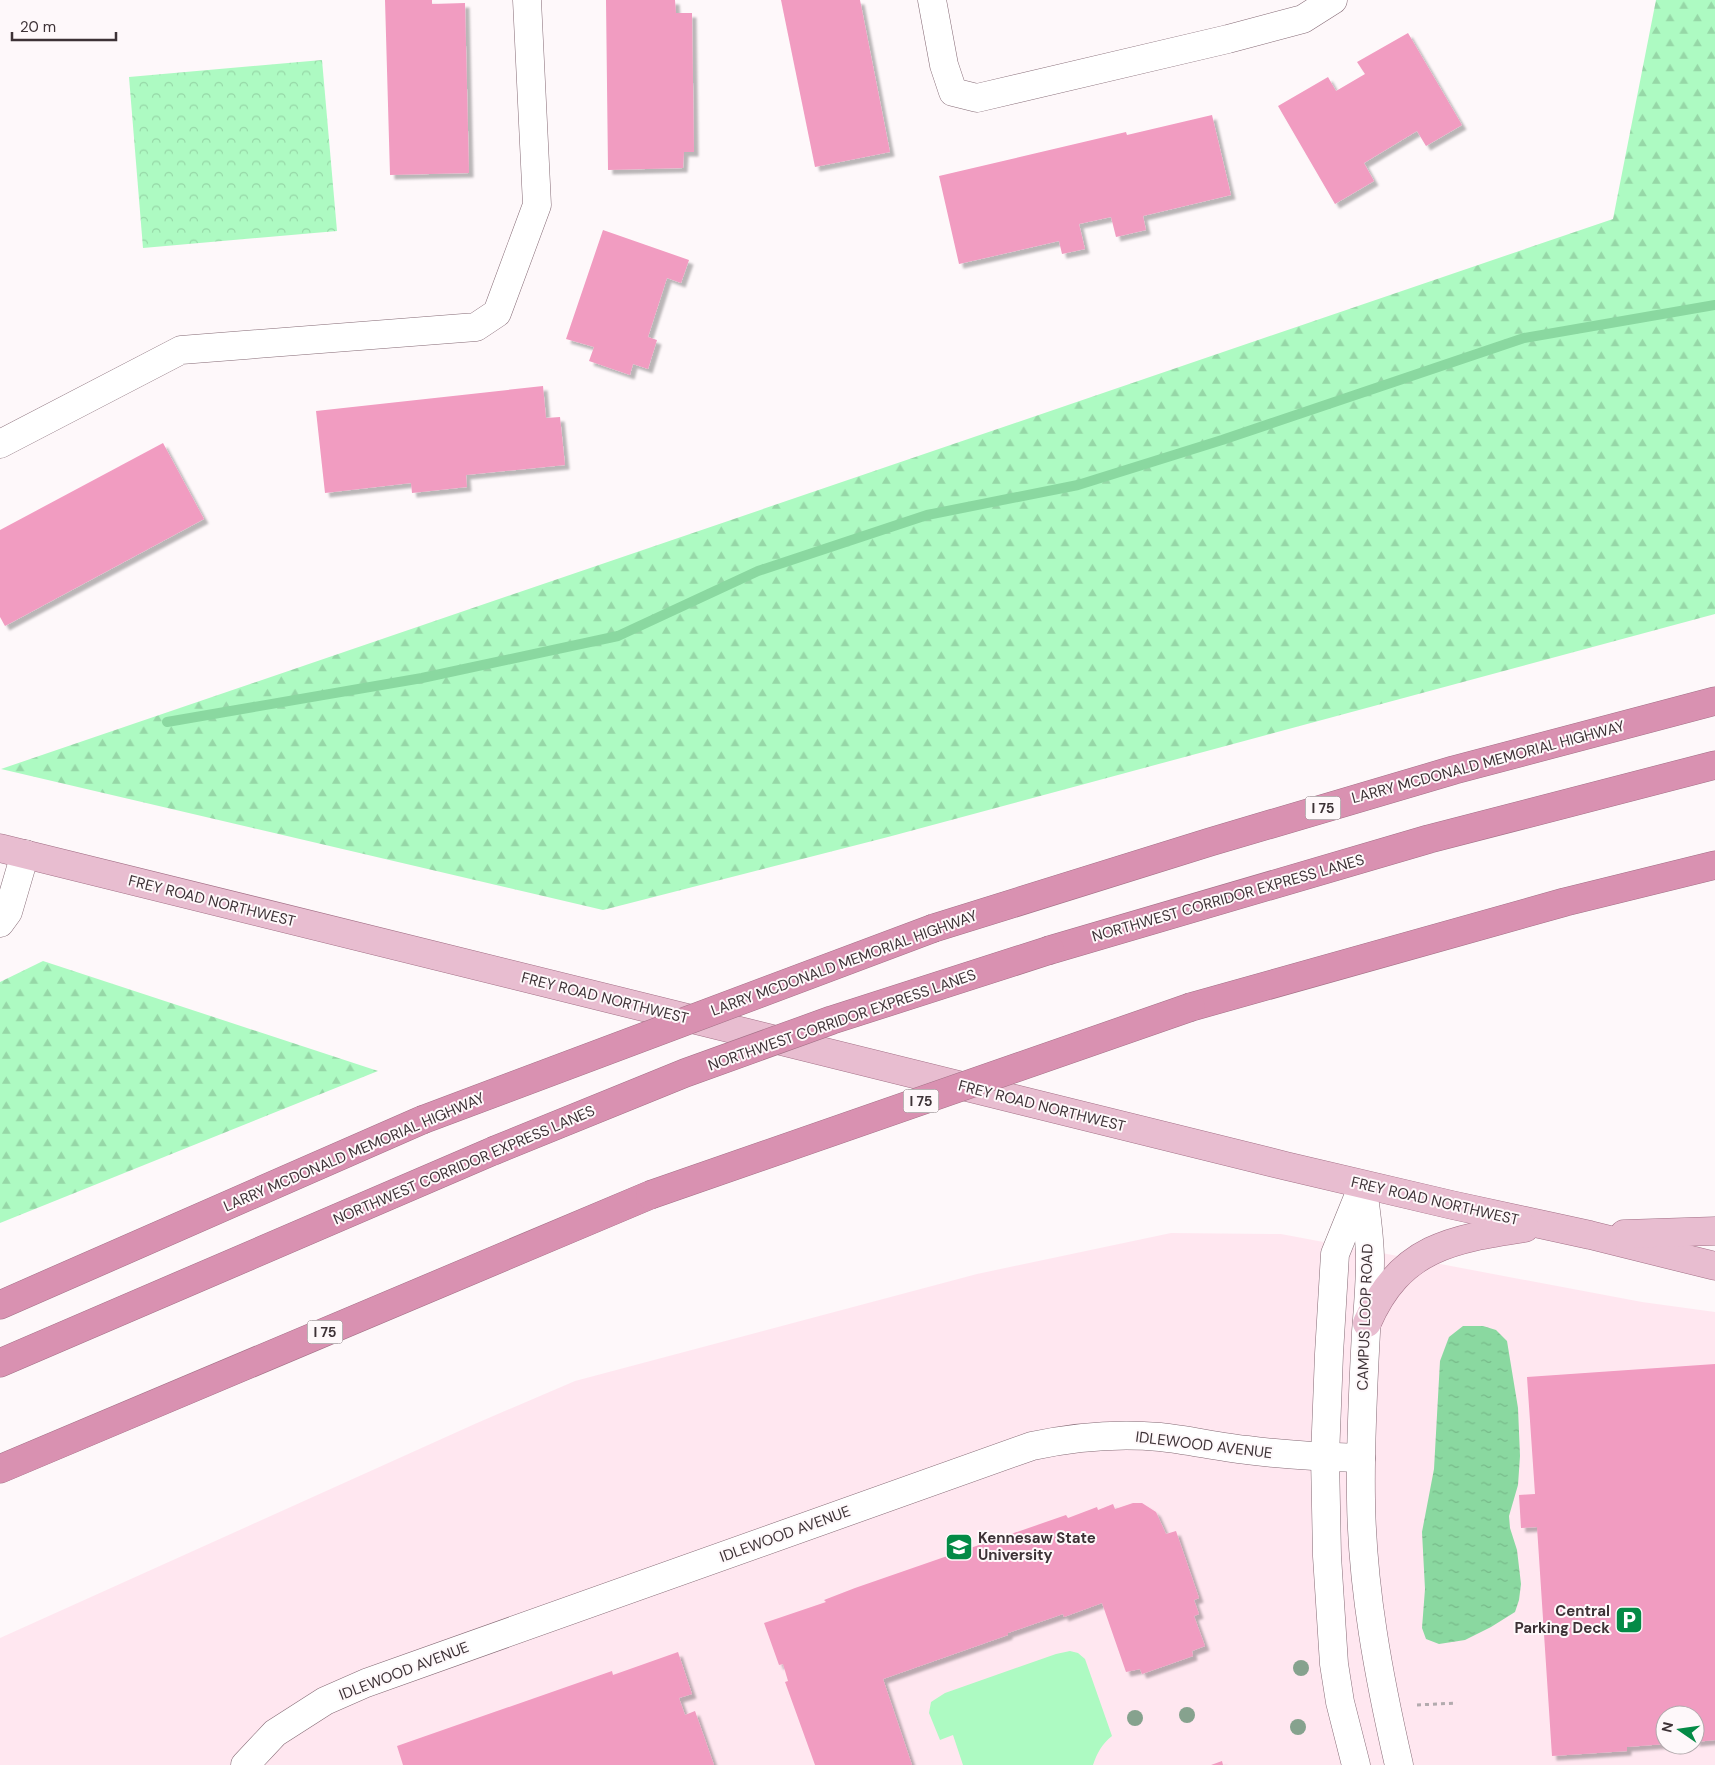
<svg xmlns="http://www.w3.org/2000/svg" width="1715" height="1765" font-family="'DM Sans',sans-serif">
  <defs>
    <pattern id="forest-firs" width="22" height="20" patternUnits="userSpaceOnUse" patternTransform="scale(1.25)"><rect width="22" height="20" fill="#adfac2"/><path d="M5 1l3.5 6h-7zM16 11l3.5 6h-7z" fill="#96d7a7"/></pattern>
    <pattern id="park-crowns" width="20" height="18" patternUnits="userSpaceOnUse" patternTransform="scale(1.25)"><rect width="20" height="18" fill="#adfac2"/><path d="M2 6a3 3 0 1 1 6 0M12 15a3 3 0 1 1 6 0" fill="none" stroke="#96d7a7"/></pattern>
    <pattern id="water-ripples" width="26" height="14" patternUnits="userSpaceOnUse" patternTransform="scale(1.25)"><rect width="26" height="14" fill="#8ad8a0"/><path d="M2 4q2-2 4 0t4 0M15 11q2-2 4 0t4 0" fill="none" stroke="#78ba8a"/></pattern>
    <filter id="shadow"><feDropShadow dx="4.5" dy="4.5" stdDeviation="1" flood-color="#0004"/></filter>
  </defs>
  <rect width="100%" height="100%" fill="#fef8fa"/>
  <path fill="#ffe7f0" fill-rule="evenodd" d="M1171 1233 1281 1234 1642 1302 1715 1312V1765H0V1638L477 1423 575 1381 977 1274ZM1665 1715H1695V1745H1665Z"/>
  <path fill="#adfac2" d="M1070 1651 1078 1653 1085 1659 1112 1736C1102 1744 1097 1753 1093 1765H963L953 1735 940 1740 929 1713 931 1702 945 1693 1056 1654Z"/>
  <g fill="url(#forest-firs)">
    <polygon points="1656,0 1715,0 1715,614 888,837 603,910 1,769 1613,219"/>
    <polygon points="43,961 378,1071 0,1223 0,982"/>
  </g>
  <polygon fill="url(#park-crowns)" points="322,60 337,231 143,248 129,77"/>
  <polygon fill="url(#water-ripples)" points="1463,1326 1483,1326 1496,1330 1507,1341 1518,1408 1520,1456 1518,1485 1509,1516 1510,1528 1517,1550 1521,1584 1519,1600 1515,1612 1491,1627 1465,1640 1439,1644 1426,1639 1422,1628 1425,1589 1422,1532 1434,1469 1440,1361 1449,1337"/>
  <g fill="none" stroke-linecap="round" stroke-linejoin="round">
    <polyline stroke="#8ad8a0" stroke-width="10" points="167,722 422,678 618,636 758,571 927,515 1078,485 1222,440 1524,338 1715,305"/>
  </g>
  <g fill="#f19cc1" filter="url(#shadow)">
    <polygon points="385,0 432,0 432,4 465,3 469,173 390,175"/>
    <polygon points="606,0 675,0 676,13 692,13 694,152 684,152 683,168 608,170"/>
    <polygon points="781,0 860,0 890,152 815,167"/>
    <polygon points="1408,33 1462,125 1426,146 1417,131 1364,163 1374,181 1335,204 1278,106 1328,77 1336,91 1365,74 1357,62"/>
    <polygon points="1212,115 1231,195 1143,216 1146,230 1116,237 1111,217 1079,224 1085,249 1062,254 1059,241 959,264 939,176 1126,132 1127,135"/>
    <polygon points="603,230 689,260 681,283 667,278 648,337 657,340 648,369 633,364 630,375 589,361 594,347 566,339"/>
    <polygon points="543,386 546,418 560,417 565,465 466,475 467,487 412,493 411,483 325,493 316,411"/>
    <polygon points="163,443 204,519 5,626 0,617 0,530"/>
    <polygon points="1715,1364 1715,1740 1695,1742 1695,1715 1665,1715 1665,1744 1627,1747 1627,1751 1552,1756 1537,1527 1521,1528 1519,1495 1535,1494 1527,1377"/>
    <polygon points="1133,1503 1142,1503 1156,1512 1166,1534 1176,1531 1199,1598 1194,1600 1199,1614 1194,1616 1205,1646 1192,1651 1193,1656 1142,1674 1140,1669 1126,1672 1102,1603 1064,1617 1063,1614 1008,1633 1008,1635 883,1679 912,1765 815,1765 785,1682 788,1681 783,1664 779,1665 764,1623 826,1602 824,1600 855,1588 1066,1515 1068,1518 1097,1507 1098,1510 1113,1504 1115,1509"/>
    <polygon points="678,1652 692,1694 679,1698 685,1715 695,1711 714,1765 403,1765 397,1746 612,1671 613,1675"/>
    <polygon points="1222,1761 1223,1765 1211,1765"/>
  </g>
  <g fill="none" stroke-linecap="round" stroke-linejoin="round">
    <g stroke="#856a75" stroke-width="29">
      <g id="minor">
        <polyline points="932,0 944,65 953,92 977,98 1228,39 1303,19 1333,0"/>
        <polyline points="0,444 181,350 476,327 497,313 537,205 527,0"/>
        <polyline points="0,923 8,912 25,854"/>
        <path d="M1363 1189C1366 1212 1370 1237 1370 1260 1370 1284 1368 1308 1366 1332 1363 1388 1360 1443 1361 1499 1362 1588 1379 1678 1399 1765"/>
        <path d="M245 1765 275 1733 325 1701 366 1683 1032 1446C1074 1437 1117 1433 1160 1437 1189 1440 1218 1447 1247 1450 1285 1455 1323 1457 1361 1458"/>
        <polyline points="1356,1765 1340,1702 1334,1664 1327,1556 1325,1457 1329,1354 1335,1254 1363,1185"/>
      </g>
    </g>
    <g stroke="#a27086" stroke-width="29">
      <g id="major">
        <polyline points="0,848 1286,1166 1452,1205 1590,1235 1715,1266"/>
        <polyline points="1624,1234 1715,1231"/>
        <path d="M1367 1323C1400 1247 1452 1239 1525 1228"/>
      </g>
    </g>
    <g stroke="#a27086" stroke-width="29">
      <g id="highway">
        <polyline points="934,928 1210,842 1454,770 1715,701"/>
        <polyline points="1050,950 1429,839 1715,765"/>
        <polyline points="1191,1007 1565,902 1715,865"/>
        <polyline points="0,1305 422,1120"/>
        <polyline points="0,1363 493,1151"/>
        <polyline points="0,1469 650,1195"/>
      </g>
    </g>
    <polyline stroke="#b3abae" stroke-width="3" stroke-dasharray="4 4" stroke-linecap="butt" points="1417,1705 1457,1703"/>
    <use href="#minor" stroke="#fff" stroke-width="28"/>
    <use href="#major" stroke="#e8bdd0" stroke-width="28"/>
    <use href="#highway" stroke="#d991b1" stroke-width="28"/>
    <g stroke="#a27086" stroke-width="29" stroke-linecap="butt">
      <g id="highway-bridge">
        <polyline points="422,1120 934,928"/>
        <polyline points="493,1151 685,1073 832,1020 1050,950"/>
        <polyline points="650,1195 1191,1007"/>
      </g>
    </g>
    <use href="#highway-bridge" stroke="#d991b1" stroke-width="28"/>
  </g>
  <g fill="#86a28e">
    <circle cx="1301" cy="1668" r="8"/>
    <circle cx="1187" cy="1715" r="8"/>
    <circle cx="1135" cy="1718" r="8"/>
    <circle cx="1298" cy="1727" r="8"/>
  </g>
  <defs>
    <g id="university-square" transform="scale(1.4375)"><rect x="-9" y="-9" width="18" height="18" rx="4" fill="#048a46" stroke="#fef8fa"/><path d="M0-5L7-2L0 1L-7-2ZM-4 1L0 2.5L4 1V4Q0 6-4 4Z" fill="#fff"/></g>
    <g id="parking-square" transform="scale(1.4375)"><rect x="-9" y="-9" width="18" height="18" rx="4" fill="#048a46" stroke="#fef8fa"/><path d="M-3.5-5.5H1a3.5 3.5 0 0 1 0 7H-1V5.5H-3.5ZM-1-3.4V-.6H.8a1.4 1.4 0 0 0 0-2.8Z" fill="#fff"/></g>
  </defs>
  <g fill-rule="evenodd">
    <use href="#university-square" x="959" y="1547"/>
    <use href="#parking-square" x="1629" y="1620"/>
  </g>
  <g text-anchor="middle" stroke-width="4" stroke-linejoin="round" paint-order="stroke">
    <g fill="#fef8fa" stroke="#776d71" stroke-width="1">
      <rect x="1305.5" y="796.5" width="35" height="23" rx="4"/>
      <rect x="903.5" y="1089.5" width="35" height="23" rx="4"/>
      <rect x="307.5" y="1320.5" width="35" height="23" rx="4"/>
    </g>
    <g font-size="14" font-weight="bold" fill="#3d3236">
      <text x="1323" y="813">I 75</text>
      <text x="921" y="1106">I 75</text>
      <text x="325" y="1337">I 75</text>
    </g>
    <g font-size="15" fill="#3d3236" stroke="#fef8fa">
      <text transform="translate(1488 762) rotate(-15)" y="5">LARRY MCDONALD MEMORIAL HIGHWAY</text>
      <text transform="translate(1228 898) rotate(-16)" y="5">NORTHWEST CORRIDOR EXPRESS LANES</text>
      <text transform="translate(212 901) rotate(14)" y="5">FREY ROAD NORTHWEST</text>
      <text transform="translate(844 963) rotate(-20)" y="5">LARRY MCDONALD MEMORIAL HIGHWAY</text>
      <text transform="translate(605 998) rotate(14)" y="5">FREY ROAD NORTHWEST</text>
      <text transform="translate(842 1020) rotate(-19)" y="5">NORTHWEST CORRIDOR EXPRESS LANES</text>
      <text transform="translate(1042 1106) rotate(14)" y="5">FREY ROAD NORTHWEST</text>
      <text transform="translate(354 1152) rotate(-23)" y="5">LARRY MCDONALD MEMORIAL HIGHWAY</text>
      <text transform="translate(464 1165) rotate(-23)" y="5">NORTHWEST CORRIDOR EXPRESS LANES</text>
      <text transform="translate(1435 1201) rotate(13)" y="5">FREY ROAD NORTHWEST</text>
      <text transform="translate(1365 1317) rotate(-88)" y="5">CAMPUS LOOP ROAD</text>
      <text transform="translate(1204 1445) rotate(7)" y="5">IDLEWOOD AVENUE</text>
      <text transform="translate(785 1534) rotate(-20)" y="5">IDLEWOOD AVENUE</text>
      <text transform="translate(404 1671) rotate(-21)" y="5">IDLEWOOD AVENUE</text>
    </g>
    <g font-size="15" font-weight="bold" fill="#3d3236" stroke="#fef8fa" text-anchor="start">
      <text x="978" y="1543">Kennesaw State<tspan x="978" dy="17">University</tspan></text>
      <text x="1610" y="1616" text-anchor="end">Central<tspan x="1610" dy="17">Parking Deck</tspan></text>
    </g>
  </g>
  <g transform="translate(1680 1730) rotate(283)"><circle r="24" fill="#fef8fa" stroke="#b1a9ac"/>
  <path d="M0-4L9 19L0 12L-9 19Z" fill="#048a46"/>
  <text y="-8" font-size="14" font-weight="bold" text-anchor="middle" fill="#3d3236">N</text>
  </g>
  <path d="M12 32v8h104v-8" fill="none" stroke="#3d3236" stroke-width="2.5"/>
  <text x="20" y="32" font-size="15" fill="#3d3236" stroke="#fef8fa" stroke-width="4" paint-order="stroke">20 m</text>
</svg>
